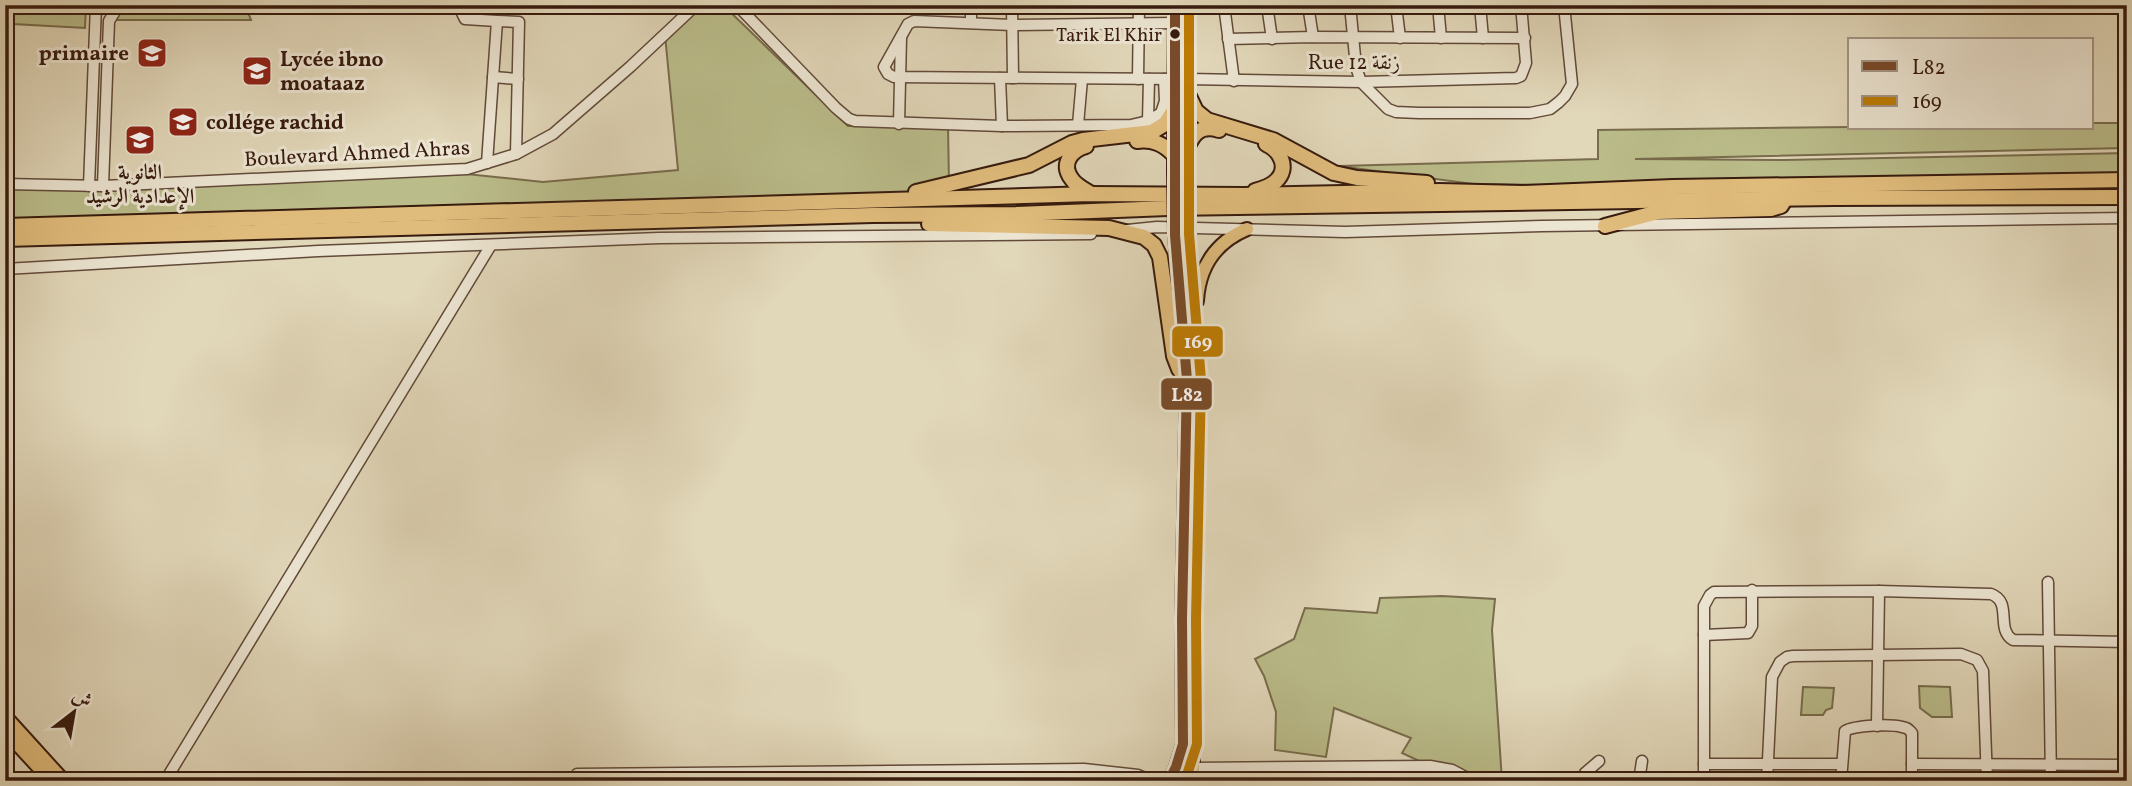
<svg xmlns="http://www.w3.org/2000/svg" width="2132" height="786" font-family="Vollkorn,Amiri,serif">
  <rect width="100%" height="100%" fill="#e1d7b9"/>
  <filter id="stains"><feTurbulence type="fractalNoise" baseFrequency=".00286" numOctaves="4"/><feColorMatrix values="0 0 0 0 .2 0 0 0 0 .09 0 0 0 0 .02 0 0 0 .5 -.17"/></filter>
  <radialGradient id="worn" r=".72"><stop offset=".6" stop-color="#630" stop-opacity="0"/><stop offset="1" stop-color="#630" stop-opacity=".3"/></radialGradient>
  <g fill="#babc8a" stroke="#786c4c" stroke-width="2">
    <polygon points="14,5 86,5 85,28 13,24"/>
    <polygon points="121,5 245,5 251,20 109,20"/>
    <polygon points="697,5 723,5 848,126 948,126 949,185 913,193 5,226 5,183 103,186 447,172 543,182 678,170 665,35"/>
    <polygon points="2092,123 2127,123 2127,148 1635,159 1784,160 2127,153 2127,175 1551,185 1473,184 1339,166 1598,159 1598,130 1850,127 2092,128"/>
    <polygon points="1442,596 1495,599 1492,630 1502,781 1487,781 1430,766 1402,753 1411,738 1334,708 1326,757 1275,750 1276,712 1264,676 1255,659 1294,639 1305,608 1377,613 1380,598"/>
    <polygon points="1919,686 1950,687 1952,717 1932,717 1920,708"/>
    <polygon points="1803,687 1834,688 1832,708 1826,710 1823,715 1801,715"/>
  </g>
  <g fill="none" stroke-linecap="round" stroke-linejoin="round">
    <g stroke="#624a39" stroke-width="13">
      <g id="minor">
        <polyline points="462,5 462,13 465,19 497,21 487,163"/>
        <polyline points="737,5 836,108 849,119 855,121 1002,126 1131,125 1148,121 1161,113 1165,101 1164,79"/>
        <polyline points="971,5 971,23"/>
        <polyline points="1012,5 1013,78"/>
        <polyline points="1224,5 1234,81"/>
        <polyline points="1267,5 1272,39"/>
        <polyline points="1308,5 1313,37"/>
        <polyline points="1350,5 1356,67 1361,82 1388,109 1396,112 1419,113 1530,113 1550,109 1559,102 1565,96 1572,84 1564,5"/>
        <polyline points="1396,5 1400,38"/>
        <polyline points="1438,5 1441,38"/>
        <polyline points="1480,5 1483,38"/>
        <polyline points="497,21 519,22 516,154"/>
        <polyline points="1175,23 1012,25 914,21 908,24 884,67 888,74 894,77 1175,79"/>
        <polyline points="1228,39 1313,37 1525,38"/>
        <polyline points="493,77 518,79"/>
        <polyline points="1000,78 1002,126"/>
        <polyline points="1138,79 1139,5"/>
        <polyline points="1187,79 1361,82 1516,78 1521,76 1526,63 1521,5"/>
        <polyline points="1148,121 1149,79"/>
        <polyline points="899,124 901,37"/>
        <polyline points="1078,125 1082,79"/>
        <polyline points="5,184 103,186 467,169 516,154 553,134 630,67 696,5"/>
        <polyline points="89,186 96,5"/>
        <polyline points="103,186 109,21 119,5"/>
        <polyline points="1127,230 1157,227 1345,232 1542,226 2127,218"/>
        <polyline points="5,269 318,251 659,238 1091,234"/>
        <polyline points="2048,582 2051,781"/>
        <polyline points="1704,635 1748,633 1752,626 1752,590"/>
        <polyline points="1877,726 1879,591"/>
        <polyline points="1704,764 1841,764"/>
        <polyline points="1912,764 2127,765"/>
        <polyline points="1193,768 1430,766 1452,770 1473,781"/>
        <polyline points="577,774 1084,769 1138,775 1152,781"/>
        <polyline points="165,781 491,245"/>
        <polyline points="1586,781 1585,773 1599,761"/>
        <polyline points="1639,781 1642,761"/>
        <path d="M1704 781V606L1710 595 1714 592 1879 591 1991 594C2013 602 1995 629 2013 640L2127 642"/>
        <polyline points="1767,781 1772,677 1780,662 1787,657 1793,656 1961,654 1977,660 1983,671 1987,781"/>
        <path d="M1841 781 1845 731C1855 725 1891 724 1902 727 1908 728 1908 729 1912 733V781"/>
      </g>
    </g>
    <g stroke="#371b0e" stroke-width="16">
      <g id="major">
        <polyline points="1185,152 1188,5"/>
        <polyline points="1174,170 1175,5"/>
        <polyline points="1185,235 1195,358 1195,385"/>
        <path d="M1197 301C1199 267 1216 242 1247 229"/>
        <polyline points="5,716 64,781"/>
        <polyline points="5,731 51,781"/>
        <polyline points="1169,781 1176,767 1183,744 1182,619 1187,380 1175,235"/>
        <polyline points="1190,781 1193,768 1191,669"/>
      </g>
    </g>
    <g stroke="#371b0e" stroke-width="18">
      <g id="highway">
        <polyline points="1187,92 1196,111 1207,120 1273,140 1334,173 1357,178 1427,183"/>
        <path d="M1137 141C1153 139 1164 144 1174 155"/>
        <path d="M1086 146C1071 150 1061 164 1071 178 1075 185 1083 189 1090 193"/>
        <path d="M1184 155C1191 137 1198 123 1219 130"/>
        <path d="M1255 191C1262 189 1271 186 1276 181 1290 168 1280 150 1266 144"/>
        <polyline points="916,192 1029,165 1072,143 1083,140 1152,132 1165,124 1175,109"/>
        <polyline points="929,224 1109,228 1144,237 1154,245 1160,257 1174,356 1179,369 1187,380"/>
        <polyline points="5,226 1091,194 1244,195 1440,191 1522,193 1673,187 2127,180"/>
        <polyline points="1605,226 1658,212 1771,209 1781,206 1784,201"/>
        <polyline points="5,239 873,215 1016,214 1168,208 1834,198 2127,197"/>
      </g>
    </g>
    <use href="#minor" stroke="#ece5d2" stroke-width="10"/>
    <use href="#major" stroke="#e0bc7c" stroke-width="12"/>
    <use href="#highway" stroke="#e0bc7c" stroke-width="14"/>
    <g stroke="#371b0e" stroke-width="16" stroke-linecap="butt">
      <g id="major-bridge">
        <polyline points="1184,167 1185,235"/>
        <polyline points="1174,170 1175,235"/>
      </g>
    </g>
    <use href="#major-bridge" stroke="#e0bc7c" stroke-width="12"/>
    <g stroke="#ece5d2" stroke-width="16">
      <polyline id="bus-1" points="1169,781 1176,767 1183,744 1182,619 1187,380 1175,235 1175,5"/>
    </g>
    <g stroke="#ece5d2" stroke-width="16">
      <polyline id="bus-2" points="1185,781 1197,744 1196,619 1201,380 1189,234 1189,5"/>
    </g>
    <use href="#bus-1" stroke="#7a4b2a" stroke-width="10"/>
    <use href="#bus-2" stroke="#bd7c04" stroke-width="10"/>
  </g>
  <defs>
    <g id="school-square" transform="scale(1.575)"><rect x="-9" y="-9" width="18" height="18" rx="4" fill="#8f2418" stroke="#ece5d2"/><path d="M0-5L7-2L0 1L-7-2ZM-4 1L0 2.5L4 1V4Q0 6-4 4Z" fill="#fff"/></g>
  </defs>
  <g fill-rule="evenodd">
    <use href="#school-square" x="152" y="53"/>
    <use href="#school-square" x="257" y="71"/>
    <use href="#school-square" x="183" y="122"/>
    <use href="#school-square" x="140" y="140"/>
  </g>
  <circle fill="#371b0e" stroke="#ece5d2" stroke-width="2.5" cx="1175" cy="34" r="6"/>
  <g text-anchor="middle" stroke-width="6" stroke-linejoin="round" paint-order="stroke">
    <g font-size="19" fill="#371b0e" stroke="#ece5d2" text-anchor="end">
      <text x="1162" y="41">Tarik El Khir</text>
    </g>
    <g font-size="21" font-weight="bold" fill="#371b0e" stroke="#ece5d2" text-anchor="start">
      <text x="129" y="60" text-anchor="end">primaire</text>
      <text x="280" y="66">Lycée ibno<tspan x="280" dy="24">moataaz</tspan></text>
      <text x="206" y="129">collége rachid</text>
      <text x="140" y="179" text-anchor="middle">الثانوية<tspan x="140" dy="24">الإعدادية الرشيد</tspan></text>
    </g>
    <g font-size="21" fill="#371b0e" stroke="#ece5d2">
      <text x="1354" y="69">Rue 12 زنقة</text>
      <text transform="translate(357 153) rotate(-3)" y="7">Boulevard Ahmed Ahras</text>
    </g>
  </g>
  <g stroke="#ece5d2" stroke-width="2.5">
    <rect x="1171" y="325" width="53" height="33" rx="7" fill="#bd7c04"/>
    <rect x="1160" y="377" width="53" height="34" rx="7" fill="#7a4b2a"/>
  </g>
  <g font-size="19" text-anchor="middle" font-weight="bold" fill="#fff">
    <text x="1198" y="348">169</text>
    <text x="1187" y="401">L82</text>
  </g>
  <rect width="2132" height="786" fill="none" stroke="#e1d7b9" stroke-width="28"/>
  <rect x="7" y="7" width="2118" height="772" fill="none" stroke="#371b0e" stroke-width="3.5"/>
  <rect x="14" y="14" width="2104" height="758" fill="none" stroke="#371b0e" stroke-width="2"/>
  <rect x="1848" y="38" width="245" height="91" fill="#ece5d2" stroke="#a49484" stroke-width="2"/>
  <rect x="1862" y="61" width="35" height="10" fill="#7a4b2a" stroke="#a49484" stroke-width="2"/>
  <text x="1912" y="74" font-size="21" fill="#371b0e">L82</text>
  <rect x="1862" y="96" width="35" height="10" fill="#bd7c04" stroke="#a49484" stroke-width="2"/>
  <text x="1912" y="108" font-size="21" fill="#371b0e">169</text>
  <g transform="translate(74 712) rotate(31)" stroke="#ece5d2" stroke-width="5" paint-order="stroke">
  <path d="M0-5L12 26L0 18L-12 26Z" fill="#371b0e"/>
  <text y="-10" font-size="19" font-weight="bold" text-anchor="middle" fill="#371b0e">ش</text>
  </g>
  <rect width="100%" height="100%" filter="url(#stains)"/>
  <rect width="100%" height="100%" fill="url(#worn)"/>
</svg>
